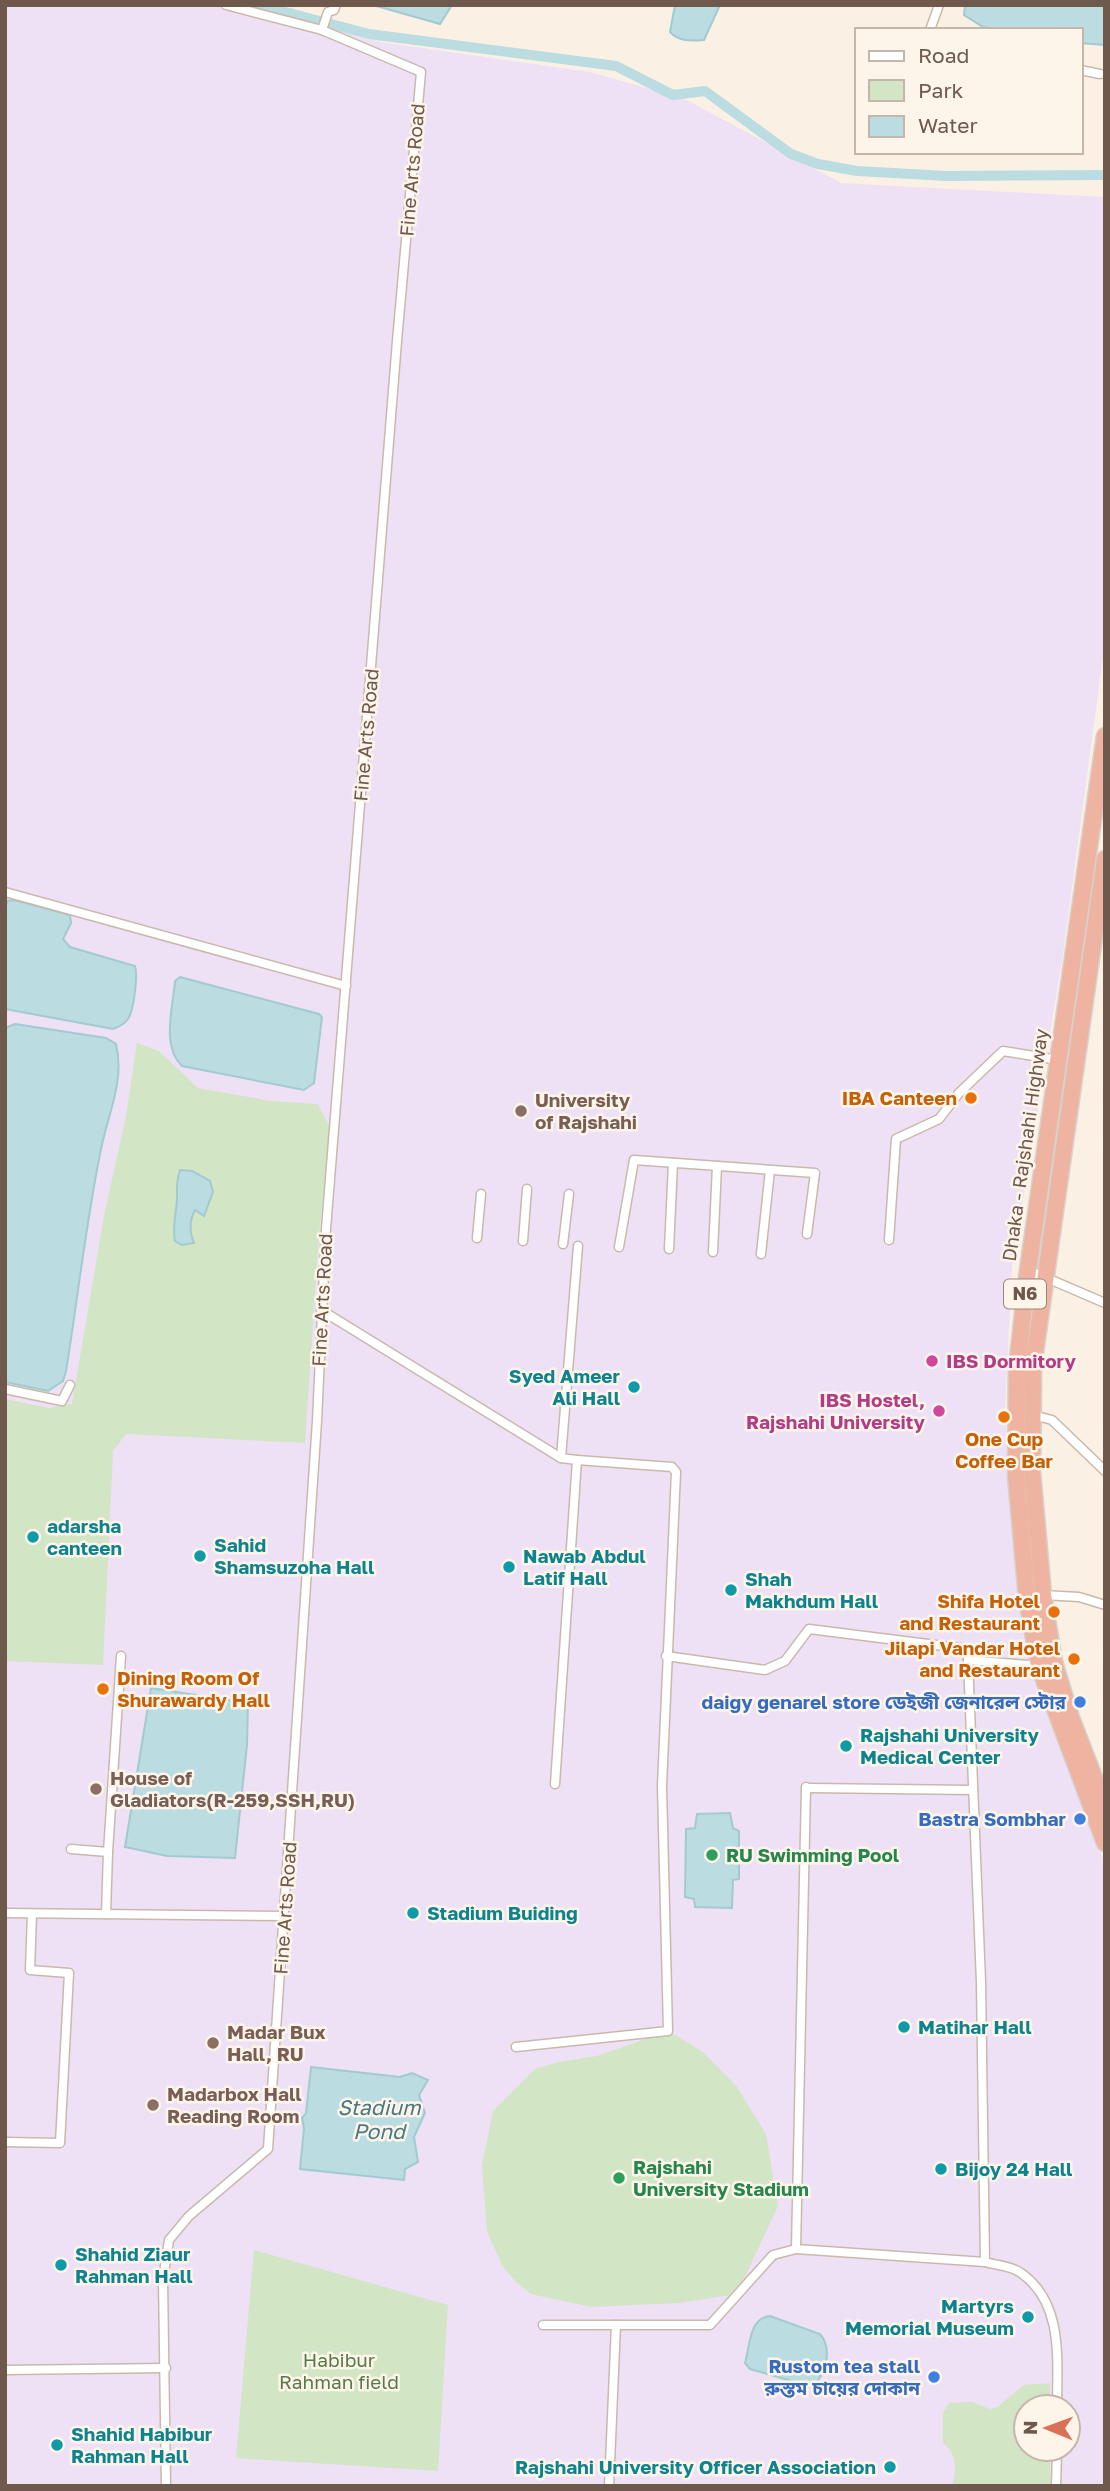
<svg xmlns="http://www.w3.org/2000/svg" width="1110" height="2491" font-family="'Golos Text','Noto Sans Bengali',sans-serif">
  <rect width="100%" height="100%" fill="#faf1e4"/>
  <path fill="#eee1f6" fill-rule="evenodd" d="M5 5H248L381 42 590 72 685 99 841 183 1105 197V642L1063 954 1012 1267 1005 1410 1019 1606 1031 1666 1105 1864V2486H5ZM1026 2407H1068V2449H1026Z"/>
  <g fill="#d2e5c4">
    <polygon points="137,1043 159,1051 198,1088 271,1101 318,1104 330,1128 319,1236 305,1443 126,1434 113,1451 103,1665 5,1661 5,1399 49,1408 72,1404 104,1216 126,1116"/>
    <polygon points="668,2031 703,2052 737,2087 766,2134 778,2206 737,2294 679,2303 591,2307 531,2294 516,2282 502,2265 487,2231 482,2165 493,2111 535,2069 559,2062 597,2056"/>
    <polygon points="254,2250 448,2305 438,2471 236,2458"/>
    <path d="M1050 2383V2407H1026V2449H1050V2486H952C957 2471 957 2453 943 2443V2413L949 2403 972 2402 990 2409 997 2407 1024 2385Z"/>
  </g>
  <g fill="#bbdce1" stroke="#a2cad1" stroke-width="2">
    <polygon points="373,5 452,5 440,24"/>
    <path d="M675 5H720L704 40C691 41 679 42 670 32Z"/>
    <polygon points="965,5 1105,5 1105,45 1080,43 1080,30 1000,30 983,27 964,15"/>
    <path d="M14 900 70 915 71 923 63 939 70 947 135 966C138 975 134 1010 128 1019 124 1025 119 1027 113 1029L5 1009V911L7 901Z"/>
    <path d="M180 977 319 1014 322 1017 314 1083 304 1090 182 1066C161 1046 173 1008 175 981Z"/>
    <path d="M15 1024 106 1038 116 1044C125 1080 108 1114 101 1149 86 1222 78 1297 66 1371L63 1381 48 1391 5 1382V1028Z"/>
    <path d="M180 1170 192 1171 210 1181 213 1192 204 1216 195 1210C189 1221 189 1231 194 1243L182 1245 175 1241C172 1226 176 1215 177 1200 177 1188 176 1181 180 1170Z"/>
    <polygon points="151,1688 248,1703 247,1745 235,1858 167,1856 125,1847"/>
    <polygon points="730,1813 733,1828 739,1831 739,1879 733,1880 732,1908 695,1907 694,1899 685,1897 686,1829 695,1828 697,1814"/>
    <polygon points="311,2067 400,2077 412,2073 428,2080 419,2095 425,2113 414,2137 418,2162 405,2169 404,2180 300,2169 304,2128 302,2118 306,2113"/>
    <path d="M770 2316 820 2334C833 2349 826 2375 812 2387L750 2369 745 2363C750 2346 749 2318 770 2316Z"/>
  </g>
  <g fill="none" stroke-linecap="round" stroke-linejoin="round">
    <polyline stroke="#bbdce1" stroke-width="10" points="259,5 369,34 616,66 673,95 705,91 791,154 818,164 857,171 947,176 1105,175"/>
    <g stroke="#c9b9ab" stroke-width="11">
      <g id="street">
        <polyline points="322,30 328,12 334,10 336,5"/>
        <polyline points="930,30 939,5"/>
        <polyline points="1080,70 1100,74"/>
        <polyline points="5,892 346,986"/>
        <polyline points="477,1238 481,1194"/>
        <polyline points="889,1240 896,1139 939,1119 959,1093 1003,1051 1059,1060"/>
        <polyline points="523,1241 527,1189"/>
        <polyline points="563,1244 569,1194"/>
        <polyline points="619,1247 634,1160 815,1173 807,1234"/>
        <polyline points="669,1249 673,1163"/>
        <polyline points="713,1252 717,1166"/>
        <polyline points="761,1254 770,1170"/>
        <polyline points="1028,1270 1105,1303"/>
        <polyline points="321,1310 561,1458"/>
        <polyline points="5,1389 62,1401 70,1385"/>
        <polyline points="1033,1415 1052,1420 1105,1471"/>
        <polyline points="1043,1595 1079,1597 1105,1605"/>
        <polyline points="666,1656 765,1670 785,1661 809,1629 968,1649 968,1660"/>
        <path d="M1039 1666 968 1660 981 1982 985 2262C995 2265 1012 2266 1021 2273 1064 2303 1057 2360 1057 2407"/>
        <polyline points="555,1784 577,1460 561,1458 578,1246"/>
        <polyline points="806,1787 796,2249 985,2262"/>
        <polyline points="810,1788 973,1790"/>
        <polyline points="71,1849 108,1852 106,1914"/>
        <polyline points="108,1852 121,1656"/>
        <polyline points="5,1913 284,1916"/>
        <polyline points="516,2047 668,2031 662,1786 676,1472 672,1467 577,1460"/>
        <polyline points="5,2142 60,2143 69,1973 30,1970 32,1914"/>
        <polyline points="543,2325 710,2325 773,2255 796,2249"/>
        <polyline points="5,2370 166,2368"/>
        <polyline points="166,2486 163,2279 169,2240 189,2216 268,2149 317,1421 326,1229 397,341 421,72 322,30 226,5"/>
        <polyline points="609,2486 616,2325"/>
        <polyline points="1056,2486 1057,2449"/>
      </g>
    </g>
    <g stroke="#d7d0cd" stroke-width="19">
      <g id="highway">
        <polyline points="1105,736 1028,1270 1017,1367 1016,1475 1027,1598 1039,1666 1105,1843"/>
        <polyline points="1105,859 1033,1366 1032,1472 1043,1595 1054,1662 1071,1718 1105,1806"/>
      </g>
    </g>
    <use href="#street" stroke="#fff" stroke-width="8"/>
    <use href="#highway" stroke="#eeb4a1" stroke-width="16"/>
  </g>
  <g fill="#e8710a" stroke="#fdf5ea" stroke-width="2.5">
    <circle cx="971" cy="1098" r="7"/>
    <circle cx="1004" cy="1417" r="7"/>
    <circle cx="1054" cy="1612" r="7"/>
    <circle cx="1074" cy="1659" r="7"/>
    <circle cx="103" cy="1689" r="7"/>
  </g>
  <g fill="#8d6e63" stroke="#fdf5ea" stroke-width="2.5">
    <circle cx="521" cy="1111" r="7"/>
    <circle cx="96" cy="1789" r="7"/>
    <circle cx="213" cy="2043" r="7"/>
    <circle cx="153" cy="2105" r="7"/>
  </g>
  <g fill="#d1479c" stroke="#fdf5ea" stroke-width="2.5">
    <circle cx="932" cy="1361" r="7"/>
    <circle cx="939" cy="1411" r="7"/>
  </g>
  <g fill="#0f9aa8" stroke="#fdf5ea" stroke-width="2.5">
    <circle cx="634" cy="1387" r="7"/>
    <circle cx="33" cy="1537" r="7"/>
    <circle cx="200" cy="1556" r="7"/>
    <circle cx="509" cy="1567" r="7"/>
    <circle cx="731" cy="1590" r="7"/>
    <circle cx="846" cy="1746" r="7"/>
    <circle cx="413" cy="1913" r="7"/>
    <circle cx="904" cy="2027" r="7"/>
    <circle cx="941" cy="2169" r="7"/>
    <circle cx="61" cy="2265" r="7"/>
    <circle cx="1028" cy="2317" r="7"/>
    <circle cx="57" cy="2445" r="7"/>
    <circle cx="890" cy="2467" r="7"/>
  </g>
  <g fill="#3f7fe0" stroke="#fdf5ea" stroke-width="2.5">
    <circle cx="1080" cy="1702" r="7"/>
    <circle cx="1080" cy="1819" r="7"/>
    <circle cx="934" cy="2377" r="7"/>
  </g>
  <g fill="#2e9e5b" stroke="#fdf5ea" stroke-width="2.5">
    <circle cx="712" cy="1855" r="7"/>
    <circle cx="619" cy="2178" r="7"/>
  </g>
  <g text-anchor="middle" stroke-width="5" stroke-linejoin="round" paint-order="stroke">
    <rect fill="#fdf5ea" stroke="#9a877b" stroke-width="2" x="1004" y="1279.5" width="42" height="29" rx="5"/>
    <g font-size="18" font-weight="bold" fill="#6f584c">
      <text x="1025" y="1300">N6</text>
    </g>
    <g font-size="19" fill="#6f584c" stroke="#fdf5ea">
      <text transform="translate(412 170) rotate(-85)" y="7">Fine Arts Road</text>
      <text transform="translate(366 735) rotate(-85)" y="7">Fine Arts Road</text>
      <text transform="translate(1025 1145) rotate(-82)" y="7">Dhaka - Rajshahi Highway</text>
      <text transform="translate(322 1300) rotate(-87)" y="7">Fine Arts Road</text>
      <text transform="translate(285 1908) rotate(-86)" y="7">Fine Arts Road</text>
    </g>
    <g font-size="19" font-weight="bold" fill="#c56008" stroke="#fdf5ea" text-anchor="end">
      <text x="957" y="1105">IBA Canteen</text>
      <text x="1004" y="1446" text-anchor="middle">One Cup<tspan x="1004" dy="22">Coffee Bar</tspan></text>
      <text x="1040" y="1608">Shifa Hotel<tspan x="1040" dy="22">and Restaurant</tspan></text>
      <text x="1060" y="1655">Jilapi Vandar Hotel<tspan x="1060" dy="22">and Restaurant</tspan></text>
      <text x="117" y="1685" text-anchor="start">Dining Room Of<tspan x="117" dy="22">Shurawardy Hall</tspan></text>
    </g>
    <g font-size="19" font-weight="bold" fill="#785e54" stroke="#fdf5ea" text-anchor="start">
      <text x="535" y="1107">University<tspan x="535" dy="22">of Rajshahi</tspan></text>
      <text x="110" y="1785">House of<tspan x="110" dy="22">Gladiators(R-259,SSH,RU)</tspan></text>
      <text x="227" y="2039">Madar Bux<tspan x="227" dy="22">Hall, RU</tspan></text>
      <text x="167" y="2101">Madarbox Hall<tspan x="167" dy="22">Reading Room</tspan></text>
    </g>
    <g font-size="19" font-weight="bold" fill="#b23c85" stroke="#fdf5ea" text-anchor="start">
      <text x="946" y="1368">IBS Dormitory</text>
      <text x="925" y="1407" text-anchor="end">IBS Hostel,<tspan x="925" dy="22">Rajshahi University</tspan></text>
    </g>
    <g font-size="19" font-weight="bold" fill="#0d838f" stroke="#fdf5ea" text-anchor="start">
      <text x="620" y="1383" text-anchor="end">Syed Ameer<tspan x="620" dy="22">Ali Hall</tspan></text>
      <text x="47" y="1533">adarsha<tspan x="47" dy="22">canteen</tspan></text>
      <text x="214" y="1552">Sahid<tspan x="214" dy="22">Shamsuzoha Hall</tspan></text>
      <text x="523" y="1563">Nawab Abdul<tspan x="523" dy="22">Latif Hall</tspan></text>
      <text x="745" y="1586">Shah<tspan x="745" dy="22">Makhdum Hall</tspan></text>
      <text x="860" y="1742">Rajshahi University<tspan x="860" dy="22">Medical Center</tspan></text>
      <text x="427" y="1920">Stadium Buiding</text>
      <text x="918" y="2034">Matihar Hall</text>
      <text x="955" y="2176">Bijoy 24 Hall</text>
      <text x="75" y="2261">Shahid Ziaur<tspan x="75" dy="22">Rahman Hall</tspan></text>
      <text x="1014" y="2313" text-anchor="end">Martyrs<tspan x="1014" dy="22">Memorial Museum</tspan></text>
      <text x="71" y="2441">Shahid Habibur<tspan x="71" dy="22">Rahman Hall</tspan></text>
      <text x="876" y="2474" text-anchor="end">Rajshahi University Officer Association</text>
    </g>
    <g font-size="19" font-weight="bold" fill="#366cbe" stroke="#fdf5ea" text-anchor="end">
      <text x="1066" y="1709">daigy genarel store ডেইজী জেনারেল স্টোর</text>
      <text x="1066" y="1826">Bastra Sombhar</text>
      <text x="920" y="2373">Rustom tea stall<tspan x="920" dy="22">রুস্তম চায়ের দোকান</tspan></text>
    </g>
    <g font-size="19" font-weight="bold" fill="#27864d" stroke="#fdf5ea" text-anchor="start">
      <text x="726" y="1862">RU Swimming Pool</text>
      <text x="633" y="2174">Rajshahi<tspan x="633" dy="22">University Stadium</tspan></text>
    </g>
    <g font-size="19" fill="#577a49" stroke="#fdf5ea">
      <text x="339" y="2367">Habibur<tspan x="339" dy="22">Rahman field</tspan></text>
    </g>
    <g font-size="21" font-style="italic" fill="#487880" stroke="#fdf5ea">
      <text x="379" y="2115">Stadium<tspan x="379" dy="24">Pond</tspan></text>
    </g>
  </g>
  <rect width="1110" height="2491" fill="none" stroke="#6f584c" stroke-width="14"/>
  <rect x="855" y="28" width="228" height="126" fill="#fdf5ea" stroke="#c4b6ab" stroke-width="2"/>
  <rect x="869" y="51" width="35" height="10" fill="#ffffff" stroke="#c4b6ab" stroke-width="2"/>
  <text x="918" y="63" font-size="21" fill="#6f584c">Road</text>
  <rect x="869" y="80" width="35" height="21" fill="#d2e5c4" stroke="#c4b6ab" stroke-width="2"/>
  <text x="918" y="98" font-size="21" fill="#6f584c">Park</text>
  <rect x="869" y="116" width="35" height="21" fill="#bbdce1" stroke="#c4b6ab" stroke-width="2"/>
  <text x="918" y="133" font-size="21" fill="#6f584c">Water</text>
  <g transform="translate(1047 2428) rotate(271)"><circle r="33" fill="#fdf5ea" stroke="#c4b6ab" stroke-width="2"/>
  <path d="M0-5L12 26L0 18L-12 26Z" fill="#d87155"/>
  <text y="-10" font-size="19" font-weight="bold" text-anchor="middle" fill="#6f584c">N</text>
  </g>
</svg>
